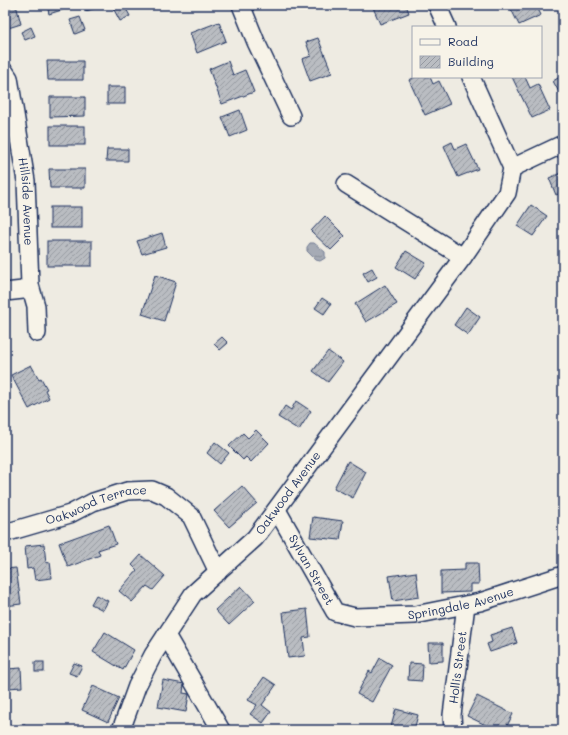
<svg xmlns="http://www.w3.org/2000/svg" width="568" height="735" font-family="Mali,sans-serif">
  <defs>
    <pattern id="water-ripples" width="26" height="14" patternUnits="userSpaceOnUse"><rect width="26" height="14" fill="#a6abb5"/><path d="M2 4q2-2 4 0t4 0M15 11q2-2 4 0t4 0" fill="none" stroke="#868c96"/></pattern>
    <pattern id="building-hatch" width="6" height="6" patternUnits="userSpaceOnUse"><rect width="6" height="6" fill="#babdc2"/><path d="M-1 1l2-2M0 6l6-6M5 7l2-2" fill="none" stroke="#969aa1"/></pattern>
  </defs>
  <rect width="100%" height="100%" fill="#eeebe2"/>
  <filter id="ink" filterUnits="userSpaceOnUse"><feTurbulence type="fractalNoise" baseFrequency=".025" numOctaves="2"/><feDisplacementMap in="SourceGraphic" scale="8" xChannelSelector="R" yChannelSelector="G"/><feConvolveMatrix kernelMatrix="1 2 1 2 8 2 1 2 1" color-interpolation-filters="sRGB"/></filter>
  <g filter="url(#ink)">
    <polygon fill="url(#water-ripples)" stroke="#6e7992" points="310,243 314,243 325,252 325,258 320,261 316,260 307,251 307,247"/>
    <g fill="url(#building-hatch)" stroke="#1b2f5e">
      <polygon points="5,5 16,5 21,24 5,29"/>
      <polygon points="47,5 67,5 68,8 49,14"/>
      <polygon points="85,5 106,5 86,11"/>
      <polygon points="119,5 124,5 130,16 120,21 113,8"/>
      <polygon points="372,5 406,5 409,13 380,24"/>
      <polygon points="514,5 536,5 541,15 519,25 510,7"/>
      <polygon points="80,17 85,30 75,34 70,20"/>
      <polygon points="219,22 226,41 197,53 190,33"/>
      <polygon points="31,27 35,36 25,40 21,32"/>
      <polygon points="318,38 332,73 310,81 302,59 311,56 306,42"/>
      <polygon points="47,61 83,61 83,80 48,80"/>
      <polygon points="228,61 233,75 245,70 254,92 222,104 209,69"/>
      <polygon points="563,75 563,93 560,94 553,81"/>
      <polygon points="416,77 430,77 433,84 439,81 450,104 425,115 409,80"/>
      <polygon points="512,77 525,77 530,88 538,84 550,110 532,118"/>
      <rect x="107" y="87" width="18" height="17"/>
      <polygon points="50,97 85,97 85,116 50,117"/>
      <polygon points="240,110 247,130 230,137 222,117"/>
      <rect x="50" y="126" width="35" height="19"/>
      <polygon points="452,142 455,149 466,144 478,169 458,177 444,146"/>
      <polygon points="107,149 128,149 128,161 106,161"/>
      <polygon points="49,169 85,169 85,188 50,188"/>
      <polygon points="563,172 563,192 556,195 549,178"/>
      <polygon points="531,205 547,216 533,236 517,226"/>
      <rect x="50" y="207" width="32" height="21"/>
      <polygon points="325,216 345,236 331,250 311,231"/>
      <polygon points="162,233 166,247 142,254 137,241"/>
      <rect x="47" y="241" width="45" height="25"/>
      <polygon points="406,251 426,263 415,279 396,267"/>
      <polygon points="372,268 377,277 368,282 363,273"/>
      <polygon points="155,275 176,282 164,321 142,314"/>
      <polygon points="385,285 397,304 366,322 355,304"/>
      <polygon points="322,298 331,304 324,314 315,308"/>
      <polygon points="466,307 480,317 468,335 454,325"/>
      <polygon points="222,337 228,343 220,350 214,344"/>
      <polygon points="328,351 343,362 328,382 313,371"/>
      <polygon points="31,365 39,379 41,378 47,389 45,390 49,398 29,409 11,375"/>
      <polygon points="296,401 311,411 299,430 278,417 285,406 291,410"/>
      <polygon points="256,430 269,443 251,462 246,457 243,460 229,446 243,433 248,438"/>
      <polygon points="215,442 229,453 220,464 207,453"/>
      <polygon points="348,461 366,472 353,498 334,488"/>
      <polygon points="242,486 257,503 229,527 214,511"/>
      <polygon points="313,517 343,521 340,540 310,537"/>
      <polygon points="109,525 116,544 98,550 100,555 68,567 59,543"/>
      <polygon points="44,544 46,563 50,562 52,578 35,580 33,568 27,569 25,546"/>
      <polygon points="141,555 165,576 153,590 147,586 132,602 119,591 137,570 132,565"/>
      <polygon points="465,563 478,563 479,584 470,584 470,592 441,593 441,571 465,570"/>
      <polygon points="16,568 21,604 5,606 5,569"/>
      <polygon points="416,572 419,597 393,601 389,576"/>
      <polygon points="241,586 255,601 229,625 215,610"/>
      <polygon points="96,595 108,601 103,610 91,604"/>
      <polygon points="307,609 310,637 303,638 305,656 288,658 283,612"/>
      <polygon points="512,628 517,643 490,652 487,644 492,642 490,635"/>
      <polygon points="105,632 134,650 123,670 93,652"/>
      <polygon points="428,643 443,643 443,661 429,662"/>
      <polygon points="380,658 392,665 372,702 357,694 369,671 372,673"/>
      <rect x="35" y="662" width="9" height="10"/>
      <polygon points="74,663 82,666 77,676 69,673"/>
      <polygon points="409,663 423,664 422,681 408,680"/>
      <polygon points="21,668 22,687 8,688 7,669"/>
      <polygon points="264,677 276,685 262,705 271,712 263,723 250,714 257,705 248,700"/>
      <polygon points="163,680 184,684 183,693 189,694 186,712 158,707"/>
      <polygon points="93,686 119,698 108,722 82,710"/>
      <polygon points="477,696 513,714 505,730 496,730 467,716"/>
      <polygon points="396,709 418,715 414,730 390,730"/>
      <polygon points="25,725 25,730 5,730 5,727"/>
    </g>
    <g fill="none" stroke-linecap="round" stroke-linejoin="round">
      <g stroke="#1b2f5e" stroke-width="20">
        <g id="minor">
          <polyline points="241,5 256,42 291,116"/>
          <polyline points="437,5 447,27"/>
          <path id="s1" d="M5 72 9 78 26 181 30 285 36 306 37 333"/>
          <polyline points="512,168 563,144"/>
          <polyline points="346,184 463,257"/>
          <polyline points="5,292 23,290 30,285"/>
          <path id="s2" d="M277 510 335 612 355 617 415 615 480 602 563 575"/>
          <path id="s3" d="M5 533 70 514 93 502 127 491 152 490 166 496 191 516 218 572"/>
          <polyline points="166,635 221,730"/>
          <path id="s4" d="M121 730 137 686 153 655 193 594 255 538 463 257 507 193 512 168 471 77"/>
          <path id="s5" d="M453 730 452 715 466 605"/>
        </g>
      </g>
      <use href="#minor" stroke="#f7f3e8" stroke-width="17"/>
    </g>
  </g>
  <g text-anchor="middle" stroke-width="4" stroke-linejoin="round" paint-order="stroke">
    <g font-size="12" fill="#1b2f5e" stroke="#f7f3e8">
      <text dy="4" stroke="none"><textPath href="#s1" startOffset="132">Hillside Avenue</textPath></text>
      <text dy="4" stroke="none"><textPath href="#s4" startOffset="294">Oakwood Avenue</textPath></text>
      <text dy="4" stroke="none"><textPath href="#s3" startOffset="96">Oakwood Terrace</textPath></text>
      <text dy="4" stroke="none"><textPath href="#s2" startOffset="69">Sylvan Street</textPath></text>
      <text dy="4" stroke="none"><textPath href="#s2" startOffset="245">Springdale Avenue</textPath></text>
      <text dy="4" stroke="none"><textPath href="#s5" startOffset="63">Hollis Street</textPath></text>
    </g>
  </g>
  <rect width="568" height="735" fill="none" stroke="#f7f3e8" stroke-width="20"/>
  <rect x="10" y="10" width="548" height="715" fill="none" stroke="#1b2f5e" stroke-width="1.5" filter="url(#ink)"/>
  <rect x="412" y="26" width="130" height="52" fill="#f7f3e8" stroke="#9fa5b1"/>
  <rect x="420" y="39" width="20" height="6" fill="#f7f3e8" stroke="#9fa5b1"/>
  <text x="448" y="46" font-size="12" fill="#1b2f5e">Road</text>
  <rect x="420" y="56" width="20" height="12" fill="url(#building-hatch)" stroke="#9fa5b1"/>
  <text x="448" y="66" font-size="12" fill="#1b2f5e">Building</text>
</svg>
